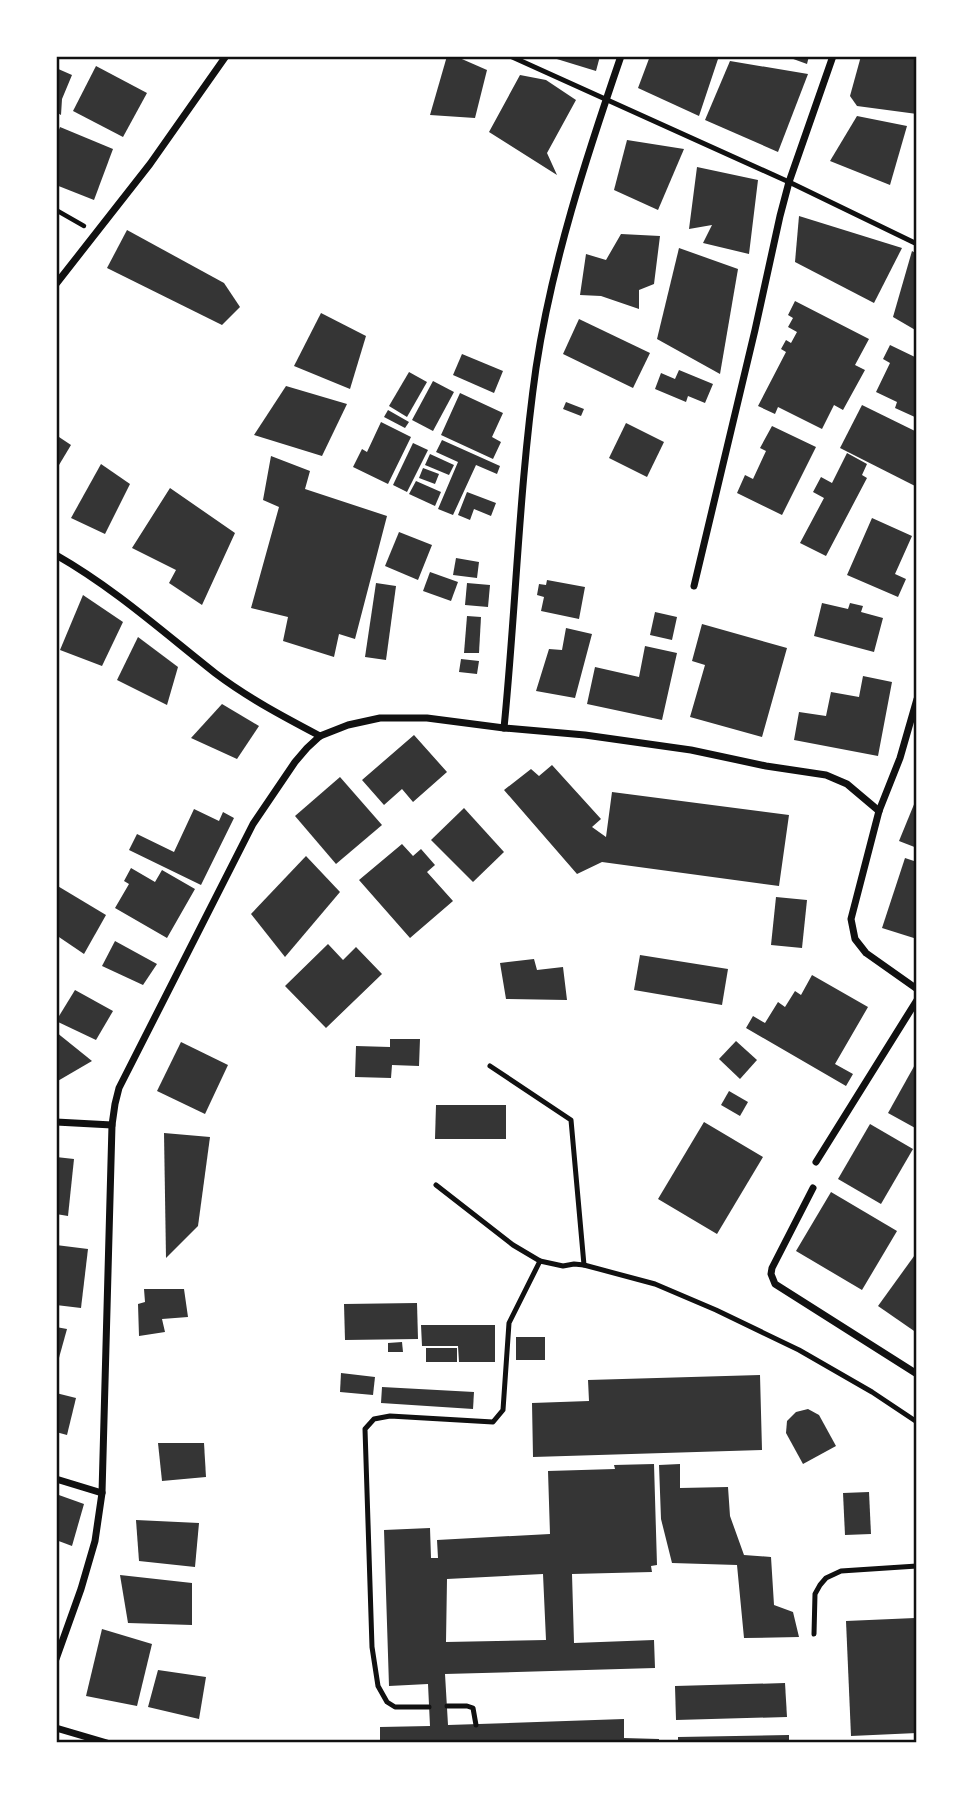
<svg xmlns="http://www.w3.org/2000/svg" width="973" height="1799" font-family="Poppins,sans-serif">
  <rect width="100%" height="100%" fill="#fff"/>
  <g fill="#353535" fill-rule="evenodd">
    <polygon points="447,56 455,56 487,70 475,118 430,115"/>
    <polygon points="547,56 600,56 596,71"/>
    <polygon points="650,56 719,56 699,116 638,88"/>
    <polygon points="785,56 809,56 807,64"/>
    <polygon points="861,56 917,56 917,114 857,106 850,96"/>
    <polygon points="730,61 808,74 778,152 705,120"/>
    <polygon points="96,66 147,93 123,137 73,111"/>
    <polygon points="56,68 72,75 62,99 61,115 56,112"/>
    <polygon points="520,75 546,80 576,100 547,153 557,175 489,132"/>
    <polygon points="857,116 907,126 890,185 830,161"/>
    <polygon points="60,127 113,149 94,200 56,185 56,138"/>
    <polygon points="627,140 684,149 658,210 614,190"/>
    <polygon points="697,167 758,180 749,254 703,243 712,225 689,229"/>
    <polygon points="799,216 902,248 874,303 795,262"/>
    <polygon points="127,230 224,283 240,307 222,325 107,268"/>
    <polygon points="621,234 660,236 654,284 639,290 639,309 601,296 580,295 586,254 606,260"/>
    <polygon points="679,248 738,269 720,374 657,339"/>
    <polygon points="912,251 917,254 917,331 893,317"/>
    <polygon points="795,301 869,339 855,365 865,370 843,410 834,405 822,429 778,407 775,414 758,406 786,352 781,349 786,340 791,343 797,332 788,327 793,318 788,315"/>
    <polygon points="321,313 366,336 350,389 294,366"/>
    <polygon points="579,319 650,353 633,388 563,354"/>
    <polygon points="890,345 917,358 917,418 895,408 897,402 876,392 890,363 883,359"/>
    <polygon points="462,354 503,371 494,393 453,375"/>
    <polygon points="679,370 713,384 705,403 688,396 686,402 655,389 661,373 675,379"/>
    <polygon points="409,372 427,382 407,417 389,406"/>
    <polygon points="433,381 454,392 433,431 412,420"/>
    <polygon points="286,386 347,404 322,456 254,435"/>
    <polygon points="460,393 503,413 492,437 501,442 493,459 441,435"/>
    <polygon points="566,402 584,409 581,416 563,409"/>
    <polygon points="862,405 917,432 917,487 840,448"/>
    <polygon points="388,410 409,422 405,428 384,417"/>
    <polygon points="381,422 411,437 388,484 353,467 362,449 367,452"/>
    <polygon points="626,423 664,442 647,477 609,458"/>
    <polygon points="772,426 816,447 782,515 737,493 745,475 753,479 766,451 760,448"/>
    <polygon points="56,435 71,445 56,470"/>
    <polygon points="442,440 500,466 497,474 476,465 453,515 438,509 458,462 436,452"/>
    <polygon points="413,443 428,450 407,492 393,485"/>
    <polygon points="847,453 867,464 862,475 867,478 826,556 800,543 824,498 813,492 821,477 832,483"/>
    <polygon points="430,454 454,465 449,475 425,465"/>
    <polygon points="271,456 310,471 305,489 387,516 355,639 339,634 334,657 283,641 288,617 251,608 279,507 263,500"/>
    <polygon points="101,464 130,484 105,534 71,518"/>
    <polygon points="423,468 439,474 435,484 419,478"/>
    <polygon points="416,481 441,492 435,506 409,494"/>
    <polygon points="170,488 235,533 202,605 169,583 176,570 132,548"/>
    <polygon points="467,492 496,503 491,516 474,509 470,520 458,515"/>
    <polygon points="872,518 912,536 895,574 906,579 898,597 847,575"/>
    <polygon points="399,532 432,545 418,580 385,566"/>
    <polygon points="456,558 479,562 477,578 453,575"/>
    <polygon points="430,572 458,582 451,601 423,591"/>
    <polygon points="547,580 585,587 579,619 541,611 544,597 537,595 539,584 546,585"/>
    <polygon points="376,583 396,586 386,660 365,657"/>
    <polygon points="467,583 490,585 488,607 465,605"/>
    <polygon points="83,595 123,622 102,666 60,650"/>
    <polygon points="822,603 848,609 850,603 863,606 861,612 883,618 874,652 814,636"/>
    <polygon points="655,612 677,617 672,640 650,635"/>
    <polygon points="467,616 481,617 479,653 464,653"/>
    <polygon points="702,624 787,648 762,737 690,717 705,665 692,661"/>
    <polygon points="566,628 592,634 575,698 536,691 549,649 562,650"/>
    <polygon points="138,637 178,667 167,705 117,680"/>
    <polygon points="645,646 677,653 662,720 587,704 595,667 639,677"/>
    <polygon points="461,659 479,661 477,674 459,672"/>
    <polygon points="863,676 892,682 878,756 794,740 799,712 826,716 831,692 859,697"/>
    <polygon points="222,704 259,726 237,759 191,738"/>
    <polygon points="414,735 447,772 413,802 402,789 384,805 362,780"/>
    <polygon points="552,765 601,819 592,827 606,837 612,792 789,815 779,886 602,862 577,874 504,790 531,769 539,776"/>
    <polygon points="340,777 382,825 336,864 295,816"/>
    <polygon points="917,797 917,848 899,841"/>
    <polygon points="464,808 504,852 473,882 431,840"/>
    <polygon points="194,809 219,821 223,812 234,818 201,885 129,850 137,834 174,852"/>
    <polygon points="402,844 413,856 421,849 435,865 427,872 453,901 410,938 359,880"/>
    <polygon points="306,856 340,892 285,957 251,914"/>
    <polygon points="905,858 917,862 917,939 882,928"/>
    <polygon points="131,868 155,882 162,870 195,889 167,938 115,908 129,884 124,881"/>
    <polygon points="56,885 106,915 84,954 56,935"/>
    <polygon points="776,897 807,900 802,948 771,945"/>
    <polygon points="115,941 157,964 143,985 102,966"/>
    <polygon points="328,944 343,960 356,947 382,974 326,1028 285,986"/>
    <polygon points="640,955 728,969 722,1005 634,990"/>
    <polygon points="534,959 537,970 563,967 567,1000 506,999 500,963"/>
    <polygon points="812,975 868,1007 835,1064 853,1074 846,1086 746,1028 753,1016 765,1023 778,1002 785,1007 795,991 801,995"/>
    <polygon points="75,990 113,1011 96,1040 56,1021"/>
    <polygon points="56,1032 92,1061 56,1082"/>
    <polygon points="390,1039 420,1039 419,1066 392,1065 391,1078 355,1077 356,1046 390,1047"/>
    <polygon points="736,1041 757,1060 740,1079 719,1059"/>
    <polygon points="181,1042 228,1065 205,1114 157,1091"/>
    <polygon points="917,1061 917,1129 888,1113"/>
    <polygon points="729,1091 748,1102 740,1116 721,1105"/>
    <polygon points="436,1105 506,1105 506,1139 435,1139"/>
    <polygon points="704,1122 763,1157 717,1234 658,1199"/>
    <polygon points="870,1124 913,1149 881,1204 838,1179"/>
    <polygon points="164,1133 210,1137 198,1226 166,1258"/>
    <polygon points="56,1157 74,1159 68,1216 56,1214"/>
    <polygon points="831,1192 897,1231 862,1290 796,1251"/>
    <polygon points="56,1245 88,1249 81,1308 56,1305"/>
    <polygon points="917,1252 917,1333 878,1306"/>
    <polygon points="144,1289 184,1289 188,1317 162,1319 165,1332 139,1336 138,1304 145,1302"/>
    <polygon points="417,1303 418,1339 345,1340 344,1304"/>
    <polygon points="421,1325 495,1325 495,1362 459,1362 458,1346 422,1346"/>
    <polygon points="56,1327 67,1329 57,1365 56,1365"/>
    <rect x="516" y="1337" width="29" height="23"/>
    <polygon points="402,1342 403,1352 388,1352 388,1343"/>
    <rect x="426" y="1348" width="31" height="14"/>
    <polygon points="341,1373 375,1377 373,1395 340,1392"/>
    <polygon points="760,1375 762,1450 533,1457 532,1403 589,1401 588,1380"/>
    <polygon points="382,1387 474,1392 473,1409 381,1403"/>
    <polygon points="56,1393 76,1398 67,1435 56,1432"/>
    <polygon points="808,1409 819,1415 836,1446 803,1464 786,1433 787,1421 796,1412"/>
    <polygon points="158,1443 204,1443 206,1477 162,1481"/>
    <path d="M654 1464 657 1565 651 1566 652 1572 572 1574 574 1643 654 1640 655 1668 445 1674 448 1725 624 1719V1738L659 1739V1743H380V1727L430 1726 428 1684 389 1686 384 1530 430 1528 431 1558H438L437 1540 550 1534 548 1471 615 1469 614 1465ZM543 1574 546 1640 446 1642 447 1579Z"/>
    <polygon points="680,1464 680,1488 728,1487 730,1516 744,1555 771,1557 774,1605 793,1612 799,1637 744,1638 737,1565 672,1563 661,1519 659,1465"/>
    <polygon points="869,1492 871,1534 845,1535 843,1493"/>
    <polygon points="56,1494 84,1504 72,1546 56,1540"/>
    <polygon points="136,1520 199,1523 195,1567 139,1561"/>
    <polygon points="120,1575 192,1583 192,1625 128,1623"/>
    <polygon points="915,1618 917,1618 917,1733 851,1736 846,1621"/>
    <polygon points="102,1629 152,1644 137,1706 86,1696"/>
    <polygon points="158,1670 206,1677 199,1719 148,1707"/>
    <polygon points="785,1683 787,1717 676,1720 675,1686"/>
    <polygon points="789,1735 789,1743 678,1743 678,1737"/>
  </g>
  <g fill="none" stroke-linecap="round" stroke-linejoin="round">
    <polyline stroke="#111" stroke-width="4.5" points="56,210 84,226"/>
    <g stroke="#111" stroke-width="5">
      <polyline points="510,56 789,182 917,244"/>
      <polyline points="490,1066 571,1120 584,1265"/>
      <polyline points="436,1185 513,1245 540,1261"/>
      <polyline points="814,1634 815,1594 820,1585 826,1578 841,1571 917,1566"/>
      <polyline points="447,1706 467,1706 473,1708 476,1725"/>
      <polyline points="429,1707 395,1707 387,1702 378,1686 372,1647 365,1429 374,1419 390,1416 493,1422 503,1410 509,1323 540,1261 563,1266 574,1264 584,1265 655,1284 716,1310 799,1350 872,1392 917,1422"/>
    </g>
    <g stroke="#111" stroke-width="7">
      <polyline points="56,284 150,164 226,56"/>
      <path d="M56 555C114 588 163 632 215 673 248 698 284 717 320 736"/>
      <polyline points="694,586 755,330 780,216 789,182 833,56"/>
      <polyline points="917,699 900,758 879,811 851,919 855,939 866,953 917,989"/>
      <path d="M504 728C516 608 519 487 536 368 552 262 586 158 621 56"/>
      <polyline points="56,1122 112,1125"/>
      <polyline points="816,1162 917,1000"/>
      <polyline points="813,1188 772,1268 771,1274 775,1284 917,1374"/>
      <polyline points="56,1479 102,1493"/>
      <polyline points="56,1659 81,1589 95,1541 102,1493 112,1125 115,1104 119,1088 253,824 295,762 307,748 320,736 348,725 380,718 427,718 504,728 585,735 691,750 766,766 826,775 847,784 879,811"/>
      <polyline points="56,1728 107,1743"/>
    </g>
  </g>
  <rect width="973" height="1799" fill="none" stroke="#ffffff" stroke-width="116"/>
  <rect x="58" y="58" width="857" height="1683" fill="none" stroke="#111" stroke-width="2.5"/>
</svg>
